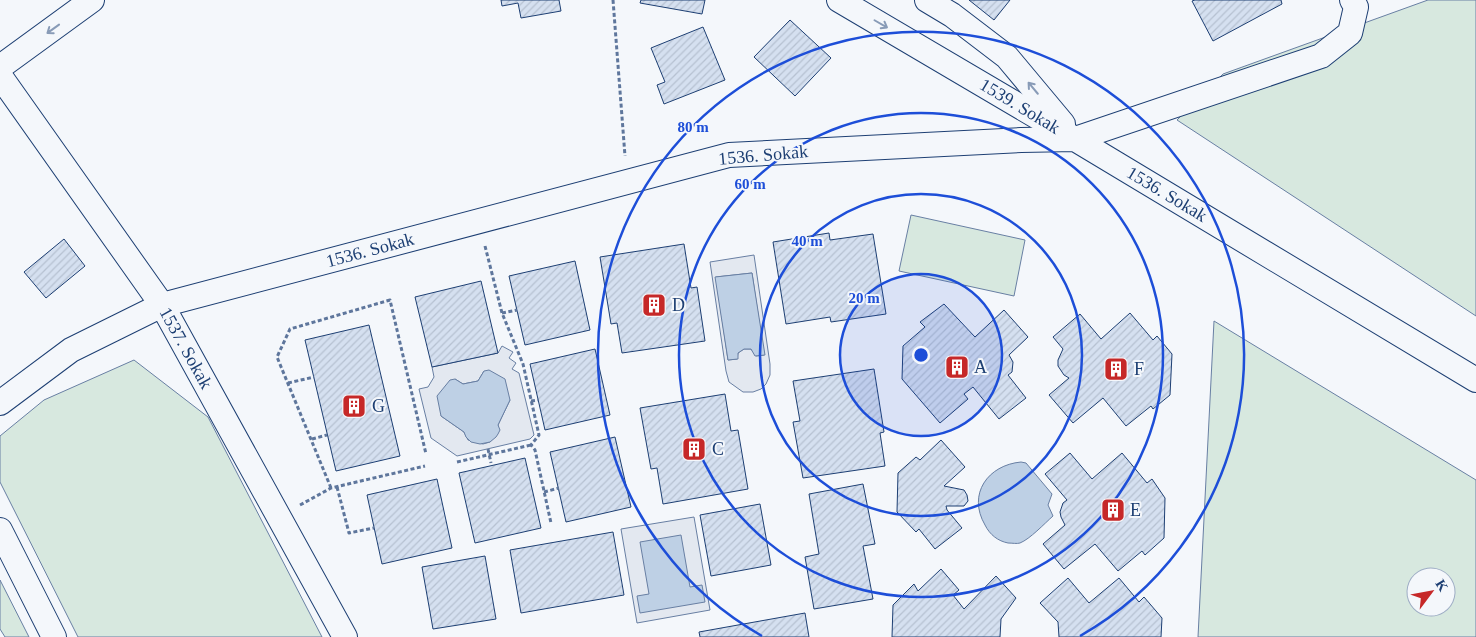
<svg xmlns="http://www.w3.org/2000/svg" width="1476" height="637" font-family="Georgia,serif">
  <defs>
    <pattern id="building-hatch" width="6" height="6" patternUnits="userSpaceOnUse" patternTransform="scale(1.25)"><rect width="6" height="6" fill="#d5e0f0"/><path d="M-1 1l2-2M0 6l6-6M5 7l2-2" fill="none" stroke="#b6c1d1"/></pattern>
  </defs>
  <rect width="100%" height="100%" fill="#f4f7fb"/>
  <g fill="#d7e8df" stroke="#687fa3" fill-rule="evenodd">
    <polygon points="1428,0 1476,0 1476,316 1177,120 1223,74"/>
    <polygon points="911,215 1025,240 1014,296 899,271"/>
    <path d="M1214 321 1476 480V637H1198ZM1416 577H1446V607H1416Z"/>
    <polygon points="134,360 208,417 322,637 78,637 0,482 0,436 44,400"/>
    <polygon points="0,580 29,637 5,637 0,629"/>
  </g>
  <g fill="#e3e8f0" stroke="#687fa3" fill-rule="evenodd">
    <path d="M754 255 770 364V375L766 384 761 389 753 392H743L729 382 726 371 710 262ZM752 273 764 355 756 356 751 349H744L738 353 737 359 728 360 716 277Z"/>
    <path d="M502 346 513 352 509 358 516 363 512 369 519 373 534 435 530 439 457 456 431 438 419 389 428 387 434 377 432 367 498 353ZM484 371 510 400 498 425 499 430 490 442 483 444 468 440 464 432 441 416 455 379 463 384 478 381Z"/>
    <polygon points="694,517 710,610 637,623 621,529"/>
  </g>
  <g fill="#bed0e5" stroke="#687fa3">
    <polygon points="752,273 765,355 755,356 751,349 744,349 738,353 738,359 728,360 715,277"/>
    <polygon points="489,370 505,379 510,400 498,425 500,430 498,434 496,437 490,442 480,444 471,442 466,437 464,432 441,416 437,396 450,380 455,379 463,384 478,381 484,371"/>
    <path d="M1021 462 1026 463 1052 494 1048 505 1053 516C1044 524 1030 539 1020 543 1017 544 1012 543 1008 543 998 541 990 535 985 525 967 494 988 465 1021 462Z"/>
    <polygon points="681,535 690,587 702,585 705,602 640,613 637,596 649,594 640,542"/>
  </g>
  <g fill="url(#building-hatch)" stroke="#1d3f73">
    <polygon points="501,0 559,0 561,11 521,18 518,3 502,6"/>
    <polygon points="641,0 705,0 702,14 640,3"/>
    <polygon points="969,0 1010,0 994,20"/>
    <polygon points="1195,0 1281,0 1282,4 1213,41 1192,1"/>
    <polygon points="790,20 831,58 795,96 754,57"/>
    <polygon points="703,27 725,80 664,104 657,85 665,82 651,48"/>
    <polygon points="829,233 830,240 873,234 886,314 831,322 830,317 786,324 773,242"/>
    <polygon points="64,239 85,266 46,298 24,272"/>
    <polygon points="684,244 691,288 697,287 705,341 622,353 617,323 611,324 600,257"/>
    <polygon points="575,261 590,330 525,345 509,276"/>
    <polygon points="481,281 498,353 432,367 415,297"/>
    <polygon points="944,304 975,337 1004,310 1028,337 1009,355 1013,362 1012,372 1008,375 1026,398 999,419 973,387 964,394 968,399 940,423 902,379 903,346 925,327 920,322"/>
    <polygon points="1130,313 1153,340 1157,336 1172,354 1170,395 1153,409 1151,406 1126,426 1103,398 1073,423 1049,395 1069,378 1064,375 1058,366 1058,360 1063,349 1053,337 1080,314 1101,339"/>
    <polygon points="369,325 400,456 336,471 305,340"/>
    <polygon points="595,349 610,415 545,430 530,364"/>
    <polygon points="874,369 884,432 880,433 885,466 803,478 793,422 800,421 793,381"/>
    <polygon points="725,394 731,431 738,430 748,489 663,504 657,468 651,469 640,408"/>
    <polygon points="615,437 631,507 566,522 550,452"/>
    <polygon points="941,440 965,467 944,486 964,490 967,495 968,501 964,506 946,506 947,510 962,528 935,549 919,529 916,532 897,512 898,473 916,457 920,460"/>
    <polygon points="1070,453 1092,479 1122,453 1147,483 1152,479 1165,498 1164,538 1145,555 1142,551 1118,571 1095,544 1064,569 1043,544 1065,525 1061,517 1060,512 1063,503 1067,500 1045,474"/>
    <polygon points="525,458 541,528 475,543 459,473"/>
    <polygon points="437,479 452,548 382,564 367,495"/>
    <polygon points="863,484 875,544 863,546 873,599 814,609 805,557 819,554 809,494"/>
    <polygon points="760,504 771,565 711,576 700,515"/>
    <polygon points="613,532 624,595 521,613 510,550"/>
    <polygon points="485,556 496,619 433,629 422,567"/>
    <polygon points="941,569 959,590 953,595 964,609 996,576 1016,598 1001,619 1000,637 892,637 893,605 914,584 918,591"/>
    <polygon points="1068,578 1089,603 1119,578 1139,602 1144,597 1162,618 1161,637 1059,637 1058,622 1040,603"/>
    <polygon points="805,613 809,637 700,637 699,632"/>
  </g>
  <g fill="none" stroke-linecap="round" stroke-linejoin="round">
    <g stroke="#1d3f73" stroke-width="26">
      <g id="minor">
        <polyline points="839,0 1075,139"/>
        <polyline points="927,0 952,15 1007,57 1063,124"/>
        <polyline points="0,67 92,0"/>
        <polyline points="0,76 162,305 345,637"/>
        <polyline points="1075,139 1321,56 1350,33 1356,7 1352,0"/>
        <polyline points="0,403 71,350 162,305 729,155 1021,140 1075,139 1476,380"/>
        <polyline points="0,530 54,637"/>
      </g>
    </g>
    <g stroke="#5e769c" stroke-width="3" stroke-dasharray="4 2.5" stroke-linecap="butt">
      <polyline points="613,0 625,156"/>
      <polyline points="485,246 502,313 523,364 539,435 531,445 535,450 551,523"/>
      <polyline points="502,313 517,310"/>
      <polyline points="288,383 314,377"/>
      <polyline points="531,401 538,400"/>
      <polyline points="312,439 327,435"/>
      <polyline points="488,449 491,463"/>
      <polyline points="457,462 531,445"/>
      <polyline points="337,487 349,533 374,528"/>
      <polyline points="331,488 277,357 290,329 390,300 426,454"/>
      <polyline points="544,492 559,488"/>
      <polyline points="300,505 331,488 425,466"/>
    </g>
    <use href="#minor" stroke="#f4f7fb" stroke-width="24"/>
  </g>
  <defs><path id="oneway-shaft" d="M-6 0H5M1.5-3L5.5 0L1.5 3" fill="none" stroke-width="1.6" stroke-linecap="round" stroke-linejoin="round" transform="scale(1.25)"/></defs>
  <g stroke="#889bb7">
    <use href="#oneway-shaft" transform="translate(881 24) rotate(30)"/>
    <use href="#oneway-shaft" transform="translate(53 29) rotate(144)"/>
    <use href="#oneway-shaft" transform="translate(1033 88) rotate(-130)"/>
  </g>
  <circle cx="921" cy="355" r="81" fill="#1d4ed8" fill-opacity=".12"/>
  <g fill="none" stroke="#1d4ed8" stroke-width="2.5">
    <circle cx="921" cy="355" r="81"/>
    <circle cx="921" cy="355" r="161"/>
    <circle cx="921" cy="355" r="242"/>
    <path d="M762 636A323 323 0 1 1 1080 636"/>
  </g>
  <defs>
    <g id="building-square" transform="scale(1.25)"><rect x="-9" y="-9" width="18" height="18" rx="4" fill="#c62828" stroke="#f4f7fb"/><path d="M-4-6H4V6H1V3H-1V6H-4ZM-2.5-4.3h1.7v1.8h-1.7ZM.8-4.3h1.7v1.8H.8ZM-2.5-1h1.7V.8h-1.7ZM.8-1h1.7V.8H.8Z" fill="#fff"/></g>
  </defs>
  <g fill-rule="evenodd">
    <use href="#building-square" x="654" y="305"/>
    <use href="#building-square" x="957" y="367"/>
    <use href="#building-square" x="1116" y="369"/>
    <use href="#building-square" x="354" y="406"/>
    <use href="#building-square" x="694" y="449"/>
    <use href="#building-square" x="1113" y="510"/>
  </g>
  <g text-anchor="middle" stroke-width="4" stroke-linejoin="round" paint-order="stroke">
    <g font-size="18" fill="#1d3f73" stroke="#f4f7fb">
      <text transform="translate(1020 106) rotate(31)" y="6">1539. Sokak</text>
      <text transform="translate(763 155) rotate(-5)" y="6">1536. Sokak</text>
      <text transform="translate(1167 194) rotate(31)" y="6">1536. Sokak</text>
      <text transform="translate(370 250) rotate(-15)" y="6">1536. Sokak</text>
      <text transform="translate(186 348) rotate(61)" y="6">1537. Sokak</text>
    </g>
    <g font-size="18" fill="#1d3f73" stroke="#f4f7fb" text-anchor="start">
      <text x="672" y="311">D</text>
      <text x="974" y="373">A</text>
      <text x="1134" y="375">F</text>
      <text x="372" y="412">G</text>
      <text x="712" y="455">C</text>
      <text x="1130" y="516">E</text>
    </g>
  </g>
  <circle cx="921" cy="355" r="8" fill="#1d4ed8" stroke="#f4f7fb" stroke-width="2.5"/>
  <g font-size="15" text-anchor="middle" font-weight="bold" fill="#1d4ed8" stroke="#f4f7fb" stroke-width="4" stroke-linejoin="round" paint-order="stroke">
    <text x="693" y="132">80 m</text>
    <text x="750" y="189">60 m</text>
    <text x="807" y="246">40 m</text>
    <text x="864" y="303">20 m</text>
  </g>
  <g transform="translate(1431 592) rotate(58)"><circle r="24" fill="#f4f7fb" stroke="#9eadc5"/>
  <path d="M0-4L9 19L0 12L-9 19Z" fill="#c62828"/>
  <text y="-8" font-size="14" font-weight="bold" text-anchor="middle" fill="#1d3f73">K</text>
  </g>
</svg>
